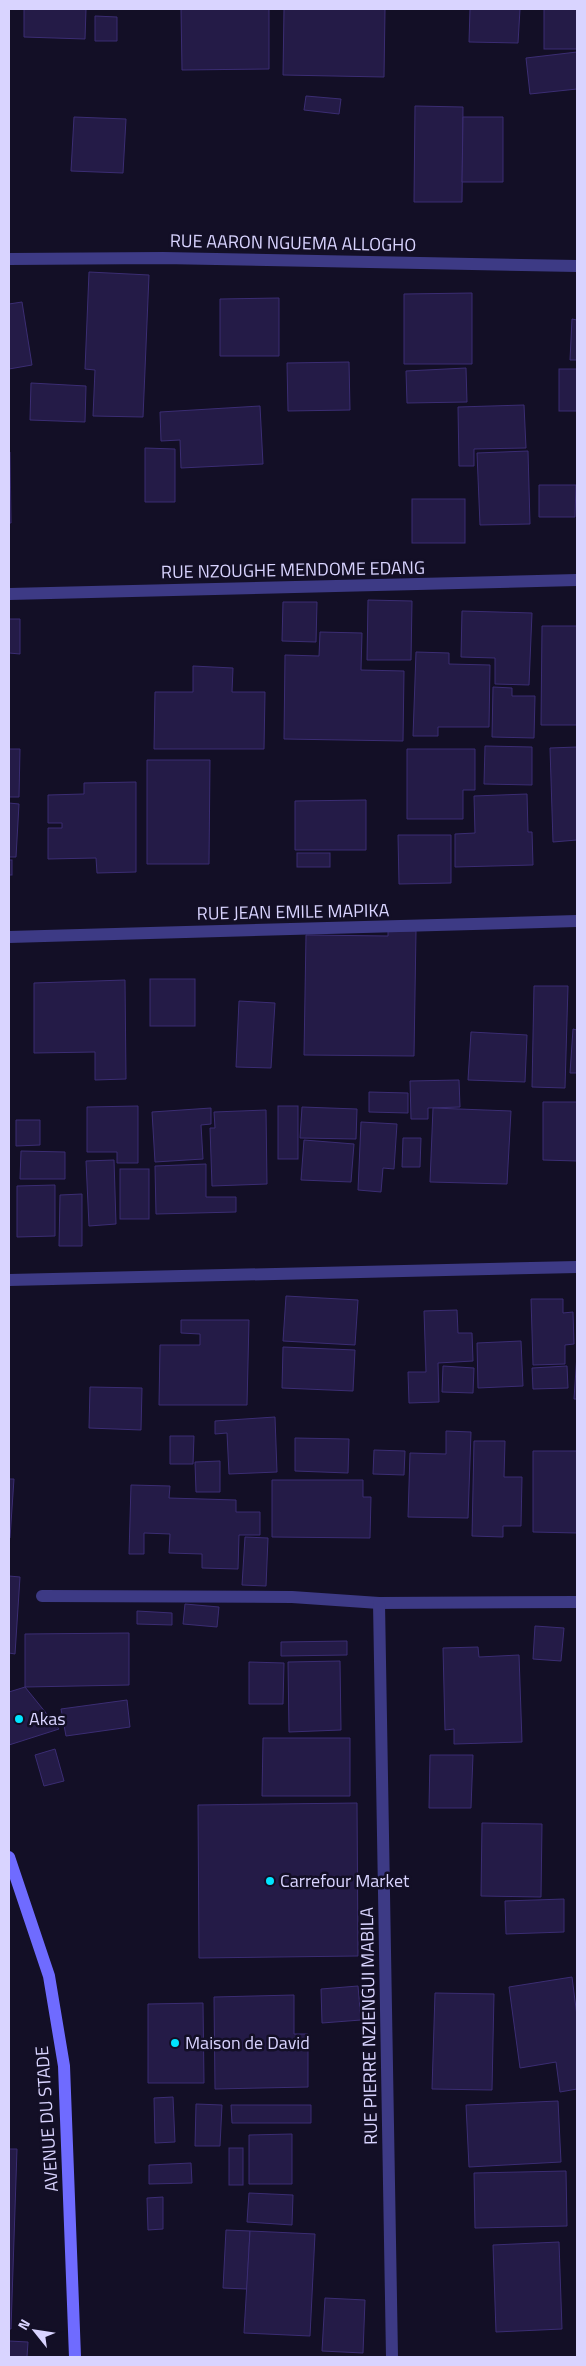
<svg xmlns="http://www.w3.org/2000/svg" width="586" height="2366" font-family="'Titillium Web',sans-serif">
  <rect width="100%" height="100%" fill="#130f26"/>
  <g fill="#241b47" stroke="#3b2d73">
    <polygon points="24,9 86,9 85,39 24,37"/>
    <polygon points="181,9 269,9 269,69 182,70"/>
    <polygon points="284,9 385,9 384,77 283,75"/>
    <polygon points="470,9 520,9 518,43 469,42"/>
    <rect x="544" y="9" width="33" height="40"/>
    <polygon points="95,16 117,17 117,41 95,41"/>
    <polygon points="577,52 577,89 530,94 526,58"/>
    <polygon points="306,96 341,99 339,114 304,110"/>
    <polygon points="415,106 463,107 462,202 414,202"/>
    <polygon points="74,117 126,119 123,173 71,171"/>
    <polygon points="463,117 503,117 503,182 462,182"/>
    <polygon points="89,272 149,275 143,417 93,416 95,370 85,369"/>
    <polygon points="472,293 472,364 404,364 404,294"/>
    <polygon points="279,298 279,356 220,356 220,299"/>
    <polygon points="22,302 32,365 9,369 9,304"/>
    <polygon points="572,319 577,320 577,360 570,360"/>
    <polygon points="349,362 350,410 288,411 287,363"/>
    <polygon points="466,368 467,402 407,403 406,371"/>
    <rect x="559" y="369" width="18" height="42"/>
    <polygon points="31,383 86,386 85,422 30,420"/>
    <polygon points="524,405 526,448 474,449 474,466 459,466 458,407"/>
    <polygon points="260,406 263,464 181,468 180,440 161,441 160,412"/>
    <polygon points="145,448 175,449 175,502 145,502"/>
    <polygon points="528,451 530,524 480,525 477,453"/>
    <polygon points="9,452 10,452 11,523 9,523"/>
    <polygon points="539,485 576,485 575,517 539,517"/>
    <rect x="412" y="499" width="53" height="44"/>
    <polygon points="368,600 412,601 411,660 367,660"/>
    <polygon points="283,602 317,602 316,642 282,641"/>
    <polygon points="462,611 532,613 529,685 495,684 495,658 461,657"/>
    <polygon points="9,619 20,619 20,654 9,653"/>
    <polygon points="542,626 577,626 577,725 541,725"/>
    <polygon points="320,632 362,633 361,670 404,671 403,741 284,739 285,655 319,656"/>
    <polygon points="416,652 449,653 449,664 490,665 489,727 438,727 438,736 413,736"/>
    <polygon points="193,666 233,668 232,692 265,692 264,749 154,749 155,692 193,692"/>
    <polygon points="493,687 512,688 512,696 535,696 534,738 492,737"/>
    <polygon points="485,746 532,747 532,785 484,784"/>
    <polygon points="577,747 577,840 553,842 550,748"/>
    <polygon points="9,749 20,749 19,797 9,797"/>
    <polygon points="407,749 475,749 475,790 463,790 463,819 407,819"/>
    <polygon points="147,760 210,760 209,864 147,864"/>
    <polygon points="136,782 136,872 97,873 96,858 48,859 48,828 62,828 62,823 48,823 48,795 84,794 84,783"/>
    <polygon points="527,794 528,832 532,832 533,865 455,867 455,834 475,833 474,796"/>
    <polygon points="366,800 366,850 295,850 295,801"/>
    <polygon points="9,803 19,804 16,857 9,857"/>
    <polygon points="398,835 451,835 451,883 399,884"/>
    <rect x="297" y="853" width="33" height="14"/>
    <rect x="9" y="860" width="3" height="15"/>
    <polygon points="388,931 416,931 414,1056 304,1055 306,935 388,936"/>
    <rect x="150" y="979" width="45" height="47"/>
    <polygon points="125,980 126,1079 95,1080 95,1052 34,1053 34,983"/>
    <polygon points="534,986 568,986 565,1088 532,1087"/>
    <polygon points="239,1001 275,1003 271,1068 236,1067"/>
    <polygon points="573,1029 577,1030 577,1073 570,1073"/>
    <polygon points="471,1032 527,1035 525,1082 468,1080"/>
    <polygon points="459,1080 460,1107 428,1108 428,1119 411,1119 410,1081"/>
    <polygon points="369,1092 408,1093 408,1113 369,1112"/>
    <polygon points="543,1102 577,1102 577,1161 543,1160"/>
    <polygon points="138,1106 138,1163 117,1163 117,1152 87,1152 87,1107"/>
    <rect x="278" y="1106" width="20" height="53"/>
    <polygon points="302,1107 357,1109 356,1139 300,1138"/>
    <polygon points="211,1108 211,1124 201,1125 203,1159 155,1162 152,1112"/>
    <polygon points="433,1108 511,1111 507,1184 430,1182"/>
    <polygon points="266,1110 267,1184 212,1186 210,1128 215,1128 214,1112"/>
    <polygon points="16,1120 40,1120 40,1145 16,1146"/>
    <polygon points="361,1122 397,1124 394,1169 383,1168 381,1192 358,1190"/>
    <polygon points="403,1138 421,1138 420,1167 402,1167"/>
    <polygon points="304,1140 354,1144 351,1182 301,1180"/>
    <polygon points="21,1151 65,1152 65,1179 20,1179"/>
    <polygon points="114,1160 116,1224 89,1226 86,1161"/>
    <polygon points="206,1164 206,1197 236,1197 236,1212 156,1214 155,1166"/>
    <rect x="120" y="1169" width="29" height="50"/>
    <polygon points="55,1185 55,1236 17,1237 17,1186"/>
    <polygon points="82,1194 82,1246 59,1246 60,1195"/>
    <polygon points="286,1296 358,1300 355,1345 283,1341"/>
    <polygon points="531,1299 563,1299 563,1313 573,1312 574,1344 565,1345 565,1364 533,1365"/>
    <polygon points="457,1310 458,1333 472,1333 473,1361 438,1363 439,1402 409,1403 408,1372 426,1372 424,1311"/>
    <polygon points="181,1320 249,1320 247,1405 159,1405 160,1345 200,1345 200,1334 181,1333"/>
    <polygon points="521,1341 523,1386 478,1388 477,1343"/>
    <polygon points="283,1347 355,1350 353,1391 282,1388"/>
    <polygon points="577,1354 577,1399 574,1399"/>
    <polygon points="443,1366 474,1368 473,1393 442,1392"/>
    <polygon points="567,1366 568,1388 533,1389 532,1368"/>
    <polygon points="90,1387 142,1388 141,1430 89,1428"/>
    <polygon points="275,1417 277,1472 229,1474 227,1433 215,1434 215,1421"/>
    <polygon points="446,1431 471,1432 468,1518 408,1517 410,1453 446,1454"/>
    <polygon points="170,1436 194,1436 193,1464 170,1464"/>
    <polygon points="295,1438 349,1439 348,1473 295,1471"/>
    <polygon points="474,1441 505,1441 504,1477 522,1477 521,1526 503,1526 503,1537 472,1536"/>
    <polygon points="374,1450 405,1451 404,1475 373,1474"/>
    <polygon points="533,1451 577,1451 577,1533 533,1532"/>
    <polygon points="220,1461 220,1492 196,1492 195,1462"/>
    <polygon points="9,1479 14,1479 10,1538 9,1538"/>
    <polygon points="272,1480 363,1480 363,1497 371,1497 370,1538 272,1537"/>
    <polygon points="131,1485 170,1486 169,1498 236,1500 236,1512 260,1512 260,1535 239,1535 238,1569 202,1568 202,1554 169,1553 170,1534 144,1533 144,1554 129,1554"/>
    <polygon points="245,1537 268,1538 266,1586 242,1585"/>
    <polygon points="9,1576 20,1577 15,1654 9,1653"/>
    <polygon points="185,1604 219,1607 217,1627 183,1624"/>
    <polygon points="137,1611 172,1613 172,1625 137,1624"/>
    <polygon points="535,1626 564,1628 561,1661 533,1659"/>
    <polygon points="129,1633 129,1685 25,1687 25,1634"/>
    <polygon points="347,1641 347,1655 281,1656 281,1642"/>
    <polygon points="478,1647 479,1657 519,1655 522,1742 454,1744 454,1729 445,1730 443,1648"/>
    <polygon points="340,1661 341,1730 289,1732 288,1662"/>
    <polygon points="249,1662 284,1663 283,1704 249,1704"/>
    <polygon points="25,1687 59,1729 9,1745 9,1692"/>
    <polygon points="127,1700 130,1727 66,1736 61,1709"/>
    <polygon points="263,1738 350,1738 350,1796 262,1796"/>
    <polygon points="55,1749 64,1781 44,1786 35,1755"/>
    <polygon points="430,1755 473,1755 471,1808 429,1808"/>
    <polygon points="357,1803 358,1956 199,1958 198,1805"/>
    <polygon points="482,1823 542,1824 541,1897 481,1896"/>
    <polygon points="564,1899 564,1932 506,1934 505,1901"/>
    <polygon points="572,1977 577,2016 577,2089 560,2092 556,2062 520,2068 509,1987"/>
    <polygon points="358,1986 361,2020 322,2023 321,1989"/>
    <polygon points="435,1993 494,1994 492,2090 432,2089"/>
    <polygon points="294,1995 294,2034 308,2034 308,2087 215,2089 214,1997"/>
    <polygon points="203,2003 204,2083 148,2083 148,2004"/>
    <polygon points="173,2097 175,2142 155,2143 154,2098"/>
    <polygon points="558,2101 561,2162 469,2167 466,2105"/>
    <polygon points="196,2104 222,2105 220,2146 195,2146"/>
    <polygon points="231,2105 311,2105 311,2123 232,2123"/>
    <polygon points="292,2134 292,2184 249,2184 249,2135"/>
    <rect x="229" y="2148" width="14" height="37"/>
    <polygon points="9,2149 17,2149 11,2329 9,2329"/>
    <polygon points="191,2163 192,2183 149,2184 149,2165"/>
    <polygon points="566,2171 567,2226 475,2228 474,2173"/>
    <polygon points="249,2193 293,2195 292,2225 247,2222"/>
    <polygon points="163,2197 163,2229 148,2230 147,2198"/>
    <polygon points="226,2230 250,2231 247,2289 223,2288"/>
    <polygon points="250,2231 315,2234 310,2336 244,2333"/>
    <polygon points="559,2242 562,2329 496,2332 493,2245"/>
    <polygon points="325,2298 365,2300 363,2353 322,2351"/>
    <polygon points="9,2341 28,2342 27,2357 9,2357"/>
  </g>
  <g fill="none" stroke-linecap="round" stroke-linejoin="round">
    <g stroke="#3d3a85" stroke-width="12">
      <polyline points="9,259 163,258 577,266"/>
      <polyline points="9,594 577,580"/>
      <polyline points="9,937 577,921"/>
      <polyline points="9,1280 577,1267"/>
      <polyline points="42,1596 292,1597 379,1603 577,1602"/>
      <polyline points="379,1603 392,2357"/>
    </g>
    <polyline stroke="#6f6bff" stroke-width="12" points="9,1857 49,1976 64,2066 75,2357"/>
  </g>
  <g fill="#00e5ff" stroke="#130f26" stroke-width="2">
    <circle cx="19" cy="1719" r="5"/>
    <circle cx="270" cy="1881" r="5"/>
    <circle cx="175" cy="2043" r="5"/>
  </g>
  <g text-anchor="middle" stroke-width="5" stroke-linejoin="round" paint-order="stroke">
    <g font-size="18" fill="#d9d4ff" stroke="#130f26">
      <text transform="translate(293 243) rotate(1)" y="6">RUE AARON NGUEMA ALLOGHO</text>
      <text transform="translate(293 570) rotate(-1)" y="6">RUE NZOUGHE MENDOME EDANG</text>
      <text transform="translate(293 912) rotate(-1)" y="6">RUE JEAN EMILE MAPIKA</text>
      <text transform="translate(369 2026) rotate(-91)" y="6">RUE PIERRE NZIENGUI MABILA</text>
      <text transform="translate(47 2119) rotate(-94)" y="6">AVENUE DU STADE</text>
    </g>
    <g font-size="18" fill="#d9d4ff" stroke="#130f26" text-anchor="start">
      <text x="29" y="1725">Akas</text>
      <text x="280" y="1887">Carrefour Market</text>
      <text x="185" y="2049">Maison de David</text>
    </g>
  </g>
  <rect width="586" height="2366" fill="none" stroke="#d9d4ff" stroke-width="20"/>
  <g transform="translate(35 2331) rotate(300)" stroke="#130f26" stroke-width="4" paint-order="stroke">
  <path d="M0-4L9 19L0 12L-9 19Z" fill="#d9d4ff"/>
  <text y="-8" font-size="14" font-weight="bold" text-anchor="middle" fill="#d9d4ff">N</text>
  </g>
</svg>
